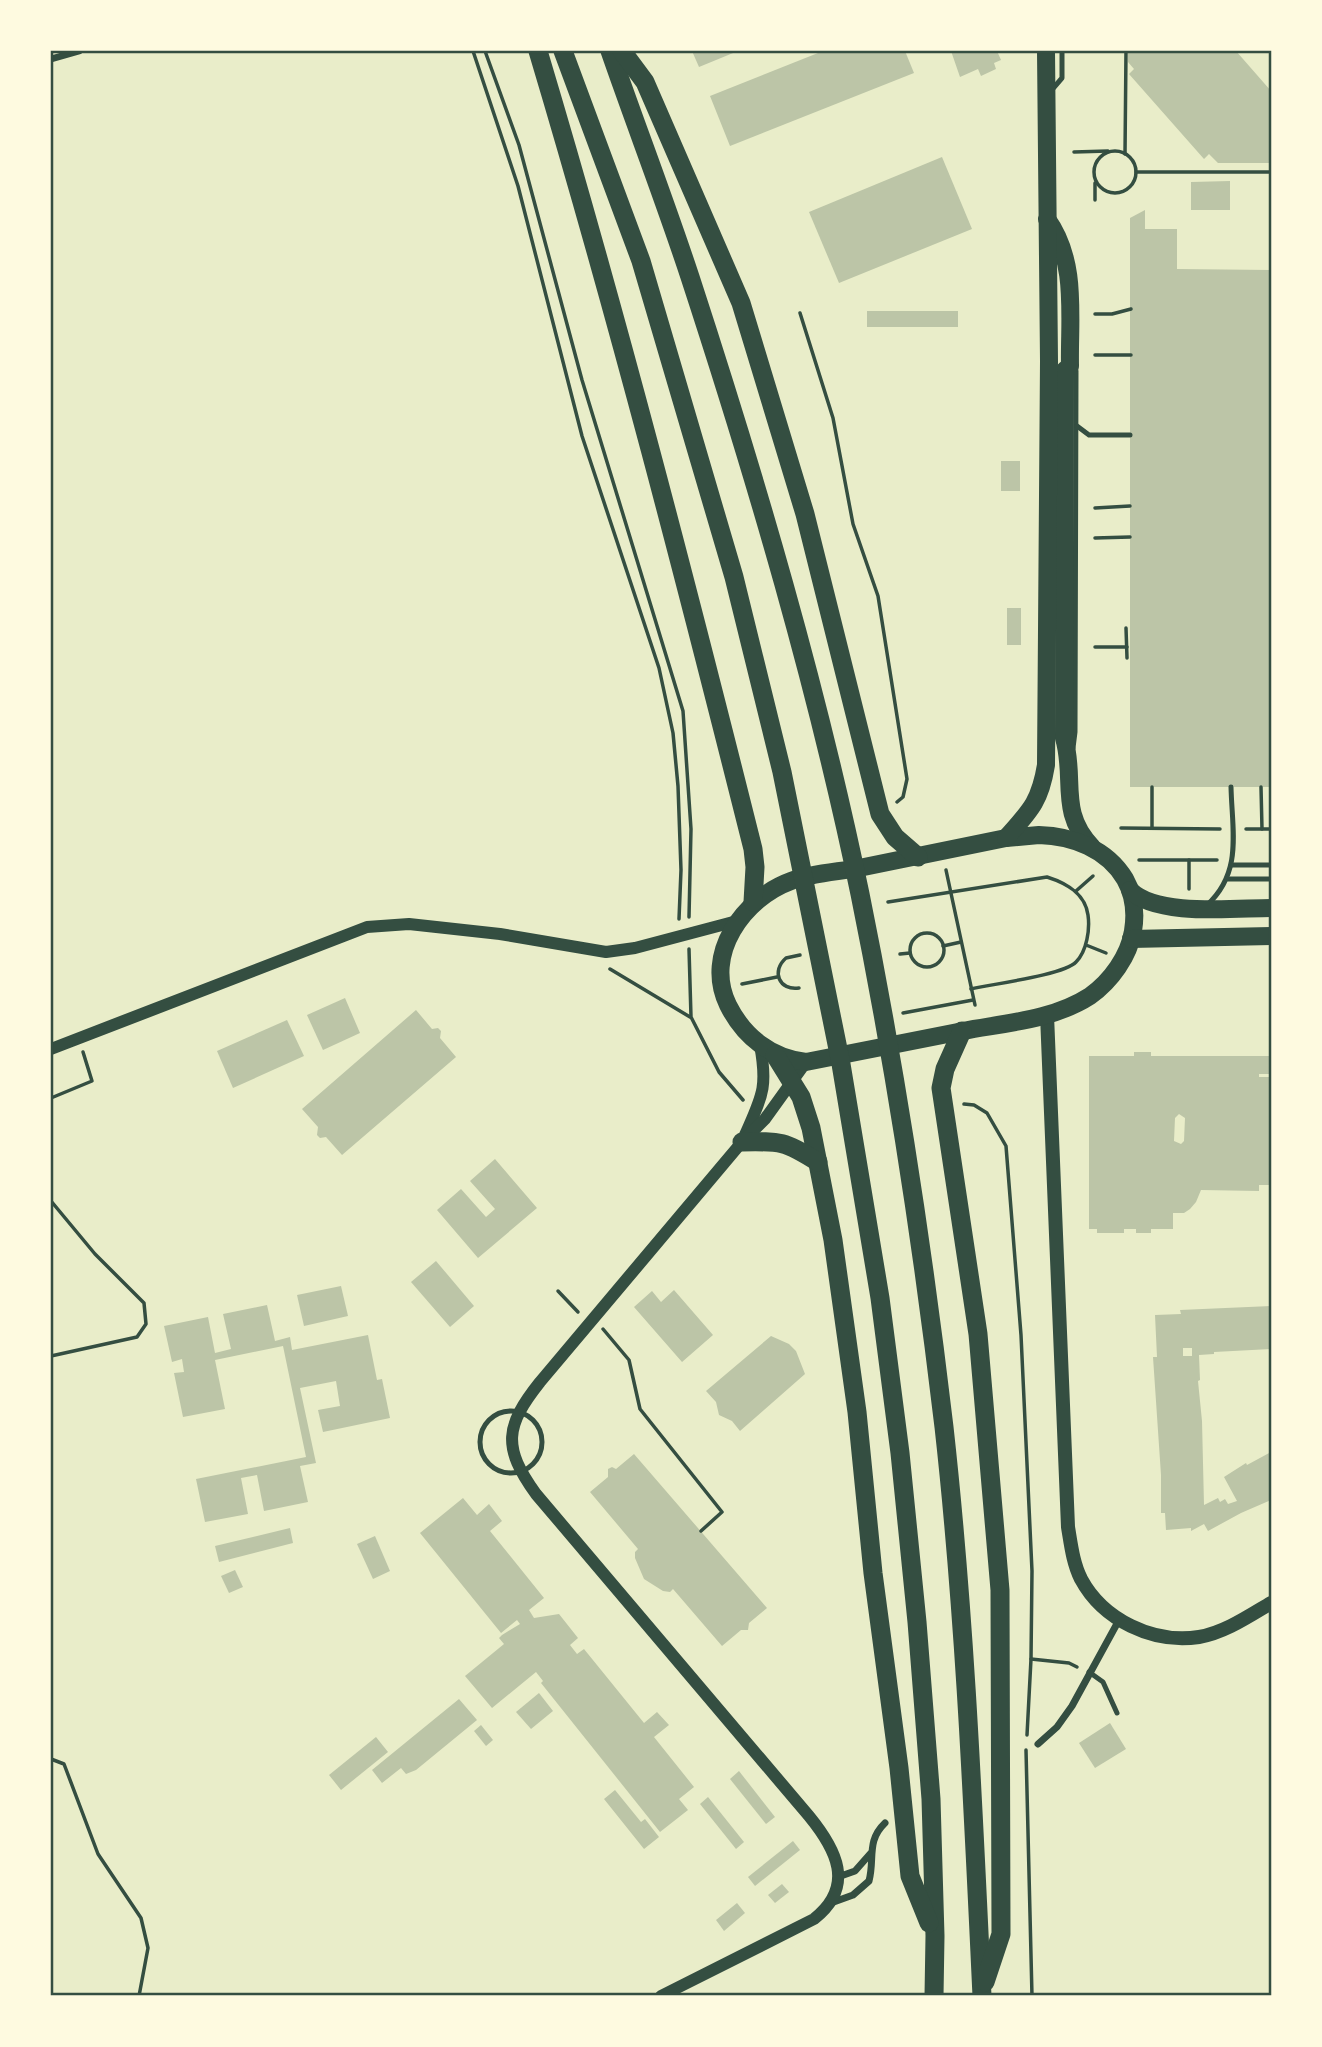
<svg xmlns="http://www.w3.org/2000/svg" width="1322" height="2047" font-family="'PT Sans Narrow',sans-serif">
  <rect width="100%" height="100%" fill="#e9edc9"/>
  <g fill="#bcc5a7" fill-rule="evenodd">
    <polygon points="692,51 738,51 699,67"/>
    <polygon points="823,51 905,51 914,73 730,146 710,96"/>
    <polygon points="951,51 997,51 1001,60 994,63 996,69 981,76 978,69 960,77"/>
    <polygon points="1128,51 1236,51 1271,91 1271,163 1218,163 1209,154 1204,159 1129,74 1134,69 1128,62"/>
    <polygon points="942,157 972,229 839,283 809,212"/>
    <polygon points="1230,181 1230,210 1191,210 1191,182"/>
    <polygon points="1145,210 1145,229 1177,229 1177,269 1271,270 1271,787 1130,787 1130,218"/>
    <rect x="867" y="311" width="91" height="16"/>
    <rect x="1001" y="461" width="19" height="30"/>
    <rect x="1007" y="608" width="14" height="37"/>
    <polygon points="345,998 360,1033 323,1050 307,1015"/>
    <polygon points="416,1010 432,1029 438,1028 441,1031 440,1038 456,1057 342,1155 326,1137 320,1138 317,1135 318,1127 302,1109"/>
    <polygon points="287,1020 304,1056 233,1088 217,1051"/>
    <path d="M1134 1052H1151V1056H1271V1074H1259V1077H1271V1185H1259V1191L1201 1190 1196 1202 1190 1209 1184 1213H1173V1229H1151V1233H1136V1229H1124V1233H1097V1229H1089V1056H1134ZM1179 1114 1185 1118 1184 1141 1181 1144 1174 1141 1175 1118Z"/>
    <polygon points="495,1159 537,1208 478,1258 437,1210 461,1189 486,1217 495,1209 470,1181"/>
    <polygon points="436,1261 474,1306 450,1327 411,1282"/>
    <polygon points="341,1286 348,1316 304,1326 297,1295"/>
    <polygon points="674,1290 713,1335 682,1362 634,1307 652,1291 661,1302"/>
    <polygon points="267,1305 275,1341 290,1337 292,1350 368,1335 377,1380 382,1379 390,1418 323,1432 318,1410 340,1406 336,1381 300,1388 316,1463 300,1466 308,1502 264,1511 257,1475 241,1478 248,1514 205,1522 196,1479 306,1457 283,1346 215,1360 225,1409 183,1417 174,1373 184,1372 182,1359 172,1362 164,1326 208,1317 215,1353 231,1349 223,1314"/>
    <path d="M1271 1306V1349L1214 1352V1354L1199 1355 1200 1380 1198 1381 1202 1421 1204 1505 1218 1498 1220 1502 1225 1499 1228 1504 1237 1501 1224 1477 1246 1463 1247 1465 1271 1452V1500L1241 1513 1208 1531 1204 1524 1191 1531V1528L1166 1530 1165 1513H1161V1475L1153 1357H1157L1155 1315 1181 1314 1180 1310ZM1183 1348H1192V1356H1183Z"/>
    <polygon points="771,1336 789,1344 796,1351 805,1374 740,1431 732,1421 719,1415 716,1402 706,1391"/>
    <polygon points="634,1454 767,1608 749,1623 748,1630 741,1630 722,1646 673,1589 670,1592 663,1591 644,1579 635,1558 635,1552 638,1549 590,1492 608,1477 608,1469 612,1467 616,1469"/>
    <polygon points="463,1498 477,1515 489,1504 502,1521 490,1531 544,1598 529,1610 534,1618 559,1614 578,1638 570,1645 577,1654 584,1649 644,1723 657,1712 669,1725 654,1737 694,1787 679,1799 688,1810 660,1832 541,1683 543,1681 536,1672 492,1708 465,1676 504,1644 499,1638 502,1635 520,1624 517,1620 501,1633 420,1533"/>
    <polygon points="290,1528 293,1543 219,1562 215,1546"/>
    <polygon points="375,1536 390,1571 373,1579 357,1544"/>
    <polygon points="235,1570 243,1587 229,1593 221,1576"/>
    <polygon points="539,1693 553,1711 531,1729 516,1712"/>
    <polygon points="459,1699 477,1720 416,1770 406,1774 401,1768 382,1783 372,1770"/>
    <polygon points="1110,1723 1126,1749 1095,1768 1079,1743"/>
    <polygon points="481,1725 493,1740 486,1746 474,1731"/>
    <polygon points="376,1737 388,1752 341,1790 329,1775"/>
    <polygon points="739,1771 775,1817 766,1824 730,1779"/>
    <polygon points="615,1790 641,1822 645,1819 659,1837 644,1849 604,1799"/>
    <polygon points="708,1797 744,1842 736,1849 700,1804"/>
    <polygon points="793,1841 800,1850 755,1886 748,1877"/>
    <polygon points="782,1884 789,1892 775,1903 768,1895"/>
    <polygon points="737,1903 745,1913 724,1931 716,1920"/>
  </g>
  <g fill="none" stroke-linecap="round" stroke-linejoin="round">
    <g stroke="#344e41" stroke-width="3.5">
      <polyline points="473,51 518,186 582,436 659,668 673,733 678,786 681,870 679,919"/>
      <polyline points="485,51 519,145 582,380 683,711 691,829 689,917"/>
      <circle cx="1115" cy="172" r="21"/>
      <polyline points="1074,152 1108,151"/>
      <polyline points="1125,154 1126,51"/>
      <polyline points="1136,172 1271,172"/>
      <polyline points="1095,200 1095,183"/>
      <polyline points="800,313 833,418 853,524 878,596 907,779 903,797 897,802"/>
      <polyline points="1095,314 1112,314 1131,309"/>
      <polyline points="1095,355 1131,355"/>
      <polyline points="1095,508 1130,506"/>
      <polyline points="1095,538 1130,537"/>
      <polyline points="1126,628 1127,658"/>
      <polyline points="1095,647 1127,647"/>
      <polyline points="1261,787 1262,829"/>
      <polyline points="1121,828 1220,829"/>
      <polyline points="1152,828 1152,787"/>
      <polyline points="1246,829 1271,829"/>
      <polyline points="1139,860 1217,860"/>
      <polyline points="1189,860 1189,889"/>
      <polyline points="946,870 975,1005"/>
      <polyline points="1076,891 1093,876"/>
      <path d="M888 902 1047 877C1066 883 1085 893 1088 915 1090 929 1087 951 1076 962 1064 975 992 984 971 989"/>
      <circle cx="927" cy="950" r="17"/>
      <polyline points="1086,945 1106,953"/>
      <polyline points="943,946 961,942"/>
      <polyline points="689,949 691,1017 719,1072 743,1100"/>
      <polyline points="900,954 910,953"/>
      <polyline points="610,969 690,1017"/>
      <polyline points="742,984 777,977"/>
      <path d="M799 988C779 991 771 971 786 958L800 955"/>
      <polyline points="903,1013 973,1000"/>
      <polyline points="51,1098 92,1081 83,1052"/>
      <polyline points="964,1104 974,1105 987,1113 1006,1146 1021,1335 1032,1571 1031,1659 1027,1735"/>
      <polyline points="51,1201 95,1254 144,1303 146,1324 137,1337 51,1356"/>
      <polyline points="558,1291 578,1312"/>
      <polyline points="603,1329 629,1360 640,1409 722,1512 701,1531"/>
      <polyline points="1031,1659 1069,1663 1077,1667"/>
      <polyline points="1026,1750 1032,1996"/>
      <polyline points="51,1759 64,1764 98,1854 141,1918 148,1948 139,1996"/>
    </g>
    <g stroke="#344e41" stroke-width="5">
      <polyline points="1050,92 1062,78 1062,51"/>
      <polyline points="1072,368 1076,371 1075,732 1073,748"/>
      <polyline points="1077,426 1089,435 1130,435"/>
      <polyline points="1232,865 1271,865"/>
      <polyline points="1228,879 1271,879"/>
      <path d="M1207 905C1243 872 1232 831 1231 787"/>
      <circle cx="511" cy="1442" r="31"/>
      <polyline points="1089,1672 1103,1682 1117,1713"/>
    </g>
    <g stroke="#344e41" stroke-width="7">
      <polyline points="51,59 79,51"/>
      <polyline points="1038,1744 1057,1727 1072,1706 1119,1620"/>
      <polyline points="838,1877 855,1871 870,1854"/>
      <path d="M831 1903 853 1895 869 1881C875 1859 866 1841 885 1823"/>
    </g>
    <g stroke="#344e41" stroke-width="12">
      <polyline points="51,1049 367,927 409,924 500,934 606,952 635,948 737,921"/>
      <path d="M745 1135C762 1096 768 1088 760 1045"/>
      <path d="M661 1996 814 1919C856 1886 836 1849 809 1816L536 1494C502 1447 505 1426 540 1382L742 1142 765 1119 806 1062"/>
    </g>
    <path stroke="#344e41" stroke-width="14" d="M1047 1015 1068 1527C1071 1545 1073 1563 1081 1579 1103 1620 1153 1644 1199 1637 1224 1633 1249 1616 1271 1603"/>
    <g stroke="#344e41" stroke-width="18">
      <path d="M1047 219C1078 262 1069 317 1070 366L1065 370 1064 738C1076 779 1058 812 1092 847"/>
      <path d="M1039 835C1073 836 1107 849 1125 879 1134 895 1136 913 1133 931 1129 956 1111 981 1090 996 1053 1020 1005 1023 963 1031 910 1041 858 1052 806 1062 771 1058 744 1037 728 1005 703 954 744 898 791 881 812 873 837 872 859 868 908 858 957 848 1006 838Z"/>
      <path d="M1006 838C1030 811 1040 802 1046 765L1049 361 1046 51"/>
      <path d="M1130 890C1156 917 1235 908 1271 908"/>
      <polyline points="1131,939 1271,936"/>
    </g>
    <g stroke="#344e41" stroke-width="19">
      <path d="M538 51C617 315 686 582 753 849L755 867 753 902"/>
      <polyline points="563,51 641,261 734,577 782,772 841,1064 880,1298 900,1453 917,1622 931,1799 935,1936 934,1996"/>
      <path d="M610 51C636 126 665 201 690 277 756 479 817 686 860 894 896 1071 923 1249 944 1427 965 1616 973 1807 982 1996"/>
      <polyline points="622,51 645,82 741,303 805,514 880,814 895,837 918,857"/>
      <polyline points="962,1031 945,1069 941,1088 978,1334 1000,1590 1001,1934 985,1982"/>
      <polyline points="775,1055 801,1097 811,1128 833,1240 857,1412 873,1573 899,1768 910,1876 929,1923"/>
      <path d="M742 1142C781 1141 785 1141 818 1162"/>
    </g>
  </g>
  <rect width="1322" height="2047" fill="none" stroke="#fefae0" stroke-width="105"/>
  <rect x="52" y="52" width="1218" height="1942" fill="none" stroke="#344e41" stroke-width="2.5"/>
</svg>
